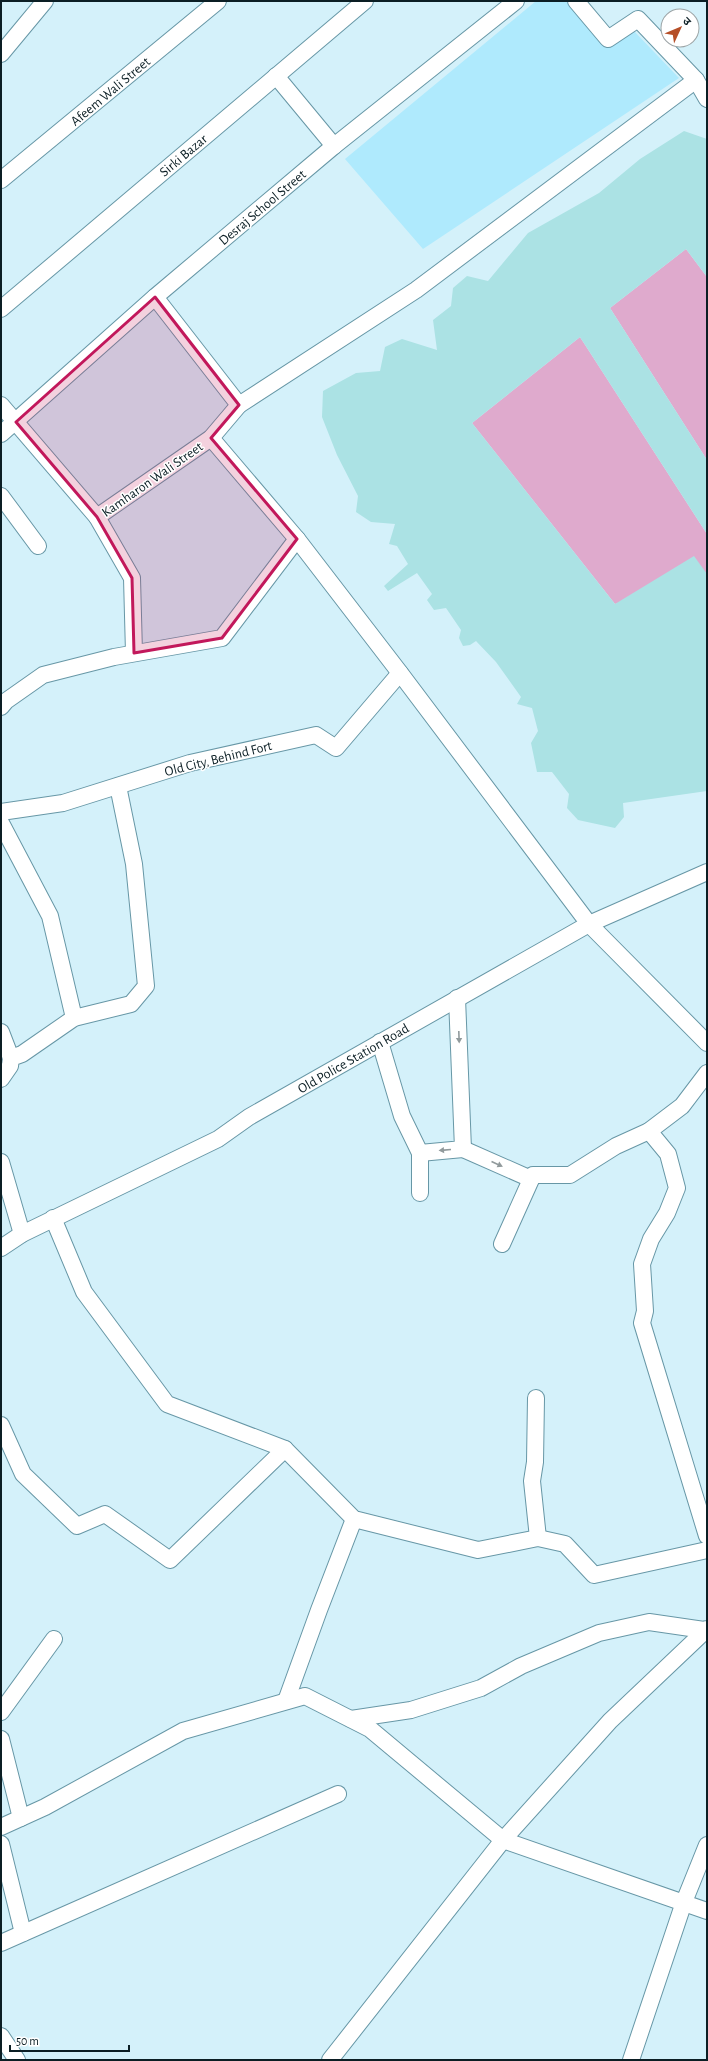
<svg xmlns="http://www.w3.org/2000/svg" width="708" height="2061" font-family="'Alegreya Sans','Noto Sans Devanagari',sans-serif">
  <rect width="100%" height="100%" fill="#d4f1fa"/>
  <polygon fill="#afeafd" points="536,1 567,1 602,43 633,30 679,78 423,249 345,159"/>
  <g fill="#dfaacd">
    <polygon points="686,249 707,277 707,460 610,308"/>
    <polygon points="580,337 707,534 707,572 615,604 472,423"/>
  </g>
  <polygon fill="#abe2e4" points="684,131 707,139 707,277 686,249 610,308 707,460 707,534 580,337 472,423 615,604 694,556 707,574 707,791 623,803 624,817 615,828 578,820 567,808 569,794 552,772 537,772 531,743 538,731 532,708 517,704 521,697 496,662 476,641 470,645 463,646 459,638 461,630 446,608 434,610 427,600 432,594 417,573 388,591 384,586 408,564 397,546 389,544 395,524 371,522 356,512 358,496 337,455 322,417 323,391 356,373 380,371 385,347 402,339 437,350 433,320 451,306 453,288 467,276 488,281 528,233 599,193 640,159"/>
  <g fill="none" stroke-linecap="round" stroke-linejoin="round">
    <g stroke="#6797a6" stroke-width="18">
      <g id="minor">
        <polyline points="576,1 608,39 638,19 696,80 707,99"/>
        <polyline points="1,54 45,1"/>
        <polyline points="276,76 334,146"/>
        <polyline points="1,180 218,1"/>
        <polyline points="1,309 365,1"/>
        <polyline points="1,405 97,517 211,438 239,405 155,297"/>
        <polyline points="239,405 416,290 696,80"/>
        <polyline points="1,434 155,297 334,146 516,1"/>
        <polyline points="211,438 297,539 400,673 589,924 707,1043"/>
        <polyline points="1,496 38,546"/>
        <polyline points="97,517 132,578 134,653"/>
        <polyline points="1,707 6,701 43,675 114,657 222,638 297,539"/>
        <polyline points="1,812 63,803 190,763 316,735 336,748 400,673"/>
        <polyline points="1,823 50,916 74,1018"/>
        <polyline points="1,1032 11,1058"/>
        <polyline points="380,1042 402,1116 420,1153 420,1193"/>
        <polyline points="1,1079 10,1066 11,1058 22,1054 74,1018 131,1004 146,986 134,864 118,786"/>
        <polyline points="649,1131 668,1154 677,1188 667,1213 651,1239 642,1264 645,1311 642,1323 707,1536"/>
        <polyline points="463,1149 531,1179"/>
        <polyline points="420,1153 463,1149 457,998"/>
        <polyline points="1,1162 22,1234"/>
        <polyline points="53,1218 84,1292 167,1404 285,1449 354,1519 478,1550 538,1538 565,1544 594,1575 707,1550"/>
        <polyline points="502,1244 533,1175 570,1175 616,1146 649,1131 682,1106 707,1073"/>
        <polyline points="1,1248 22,1234 218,1139 249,1117 589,924 707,872"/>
        <polyline points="536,1398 535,1462 532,1481 538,1538"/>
        <polyline points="1,1425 23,1474 77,1526 105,1514 170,1560 285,1449"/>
        <polyline points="286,1701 319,1610 354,1519"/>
        <polyline points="1,1712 54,1639"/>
        <polyline points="351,1719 411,1710 481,1688 521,1666 599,1633 649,1622 704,1630"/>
        <polyline points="1,1739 21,1818"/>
        <polyline points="1,1827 45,1807 183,1731 305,1696 370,1729 503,1840 707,1911"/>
        <polyline points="1,1844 23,1933"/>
        <polyline points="1,1943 338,1794"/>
        <polyline points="1,2036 17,2060"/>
        <polyline points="330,2060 503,1840 610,1721 707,1629"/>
        <polyline points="631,2060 684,1902 707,1845"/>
      </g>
    </g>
    <use href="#minor" stroke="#fff" stroke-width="16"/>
  </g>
  <defs><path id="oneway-solid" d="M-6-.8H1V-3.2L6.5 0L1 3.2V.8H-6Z"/></defs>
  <g fill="#919a9c">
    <use href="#oneway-solid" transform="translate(459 1037) rotate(88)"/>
    <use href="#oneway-solid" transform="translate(445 1150) rotate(175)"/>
    <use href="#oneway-solid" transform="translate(497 1164) rotate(24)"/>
  </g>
  <path fill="#c2185b" fill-opacity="0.2" stroke="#c2185b" stroke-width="3" stroke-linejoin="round" d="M155 297 239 405 211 438 297 539 222 638 134 653 132 578 97 517 16 422Z"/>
  <g text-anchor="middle" stroke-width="3" stroke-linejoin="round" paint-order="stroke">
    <g font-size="14" fill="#0b1e24" stroke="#fff">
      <text transform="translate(110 91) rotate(-40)" y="5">Afeem Wali Street</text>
      <text transform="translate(183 155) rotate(-40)" y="5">Sirki Bazar</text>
      <text transform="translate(262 207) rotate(-40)" y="5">Desraj School Street</text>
      <text transform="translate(152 479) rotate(-35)" y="5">Kamharon Wali Street</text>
      <text transform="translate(218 758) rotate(-14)" y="5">Old City, Behind Fort</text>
      <text transform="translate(353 1058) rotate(-30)" y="5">Old Police Station Road</text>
    </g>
  </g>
  <rect width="708" height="2061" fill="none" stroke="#0b1e24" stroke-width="4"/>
  <g transform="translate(680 28) rotate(46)"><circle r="19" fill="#ffffff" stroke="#9da5a7"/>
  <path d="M0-3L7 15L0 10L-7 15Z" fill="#b64f28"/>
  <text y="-6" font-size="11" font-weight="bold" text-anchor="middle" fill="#0b1e24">उ</text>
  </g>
  <path d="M10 2045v6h119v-6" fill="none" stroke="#0b1e24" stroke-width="2"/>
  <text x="16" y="2045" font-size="12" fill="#0b1e24" stroke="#ffffff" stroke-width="3" paint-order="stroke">50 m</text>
</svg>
